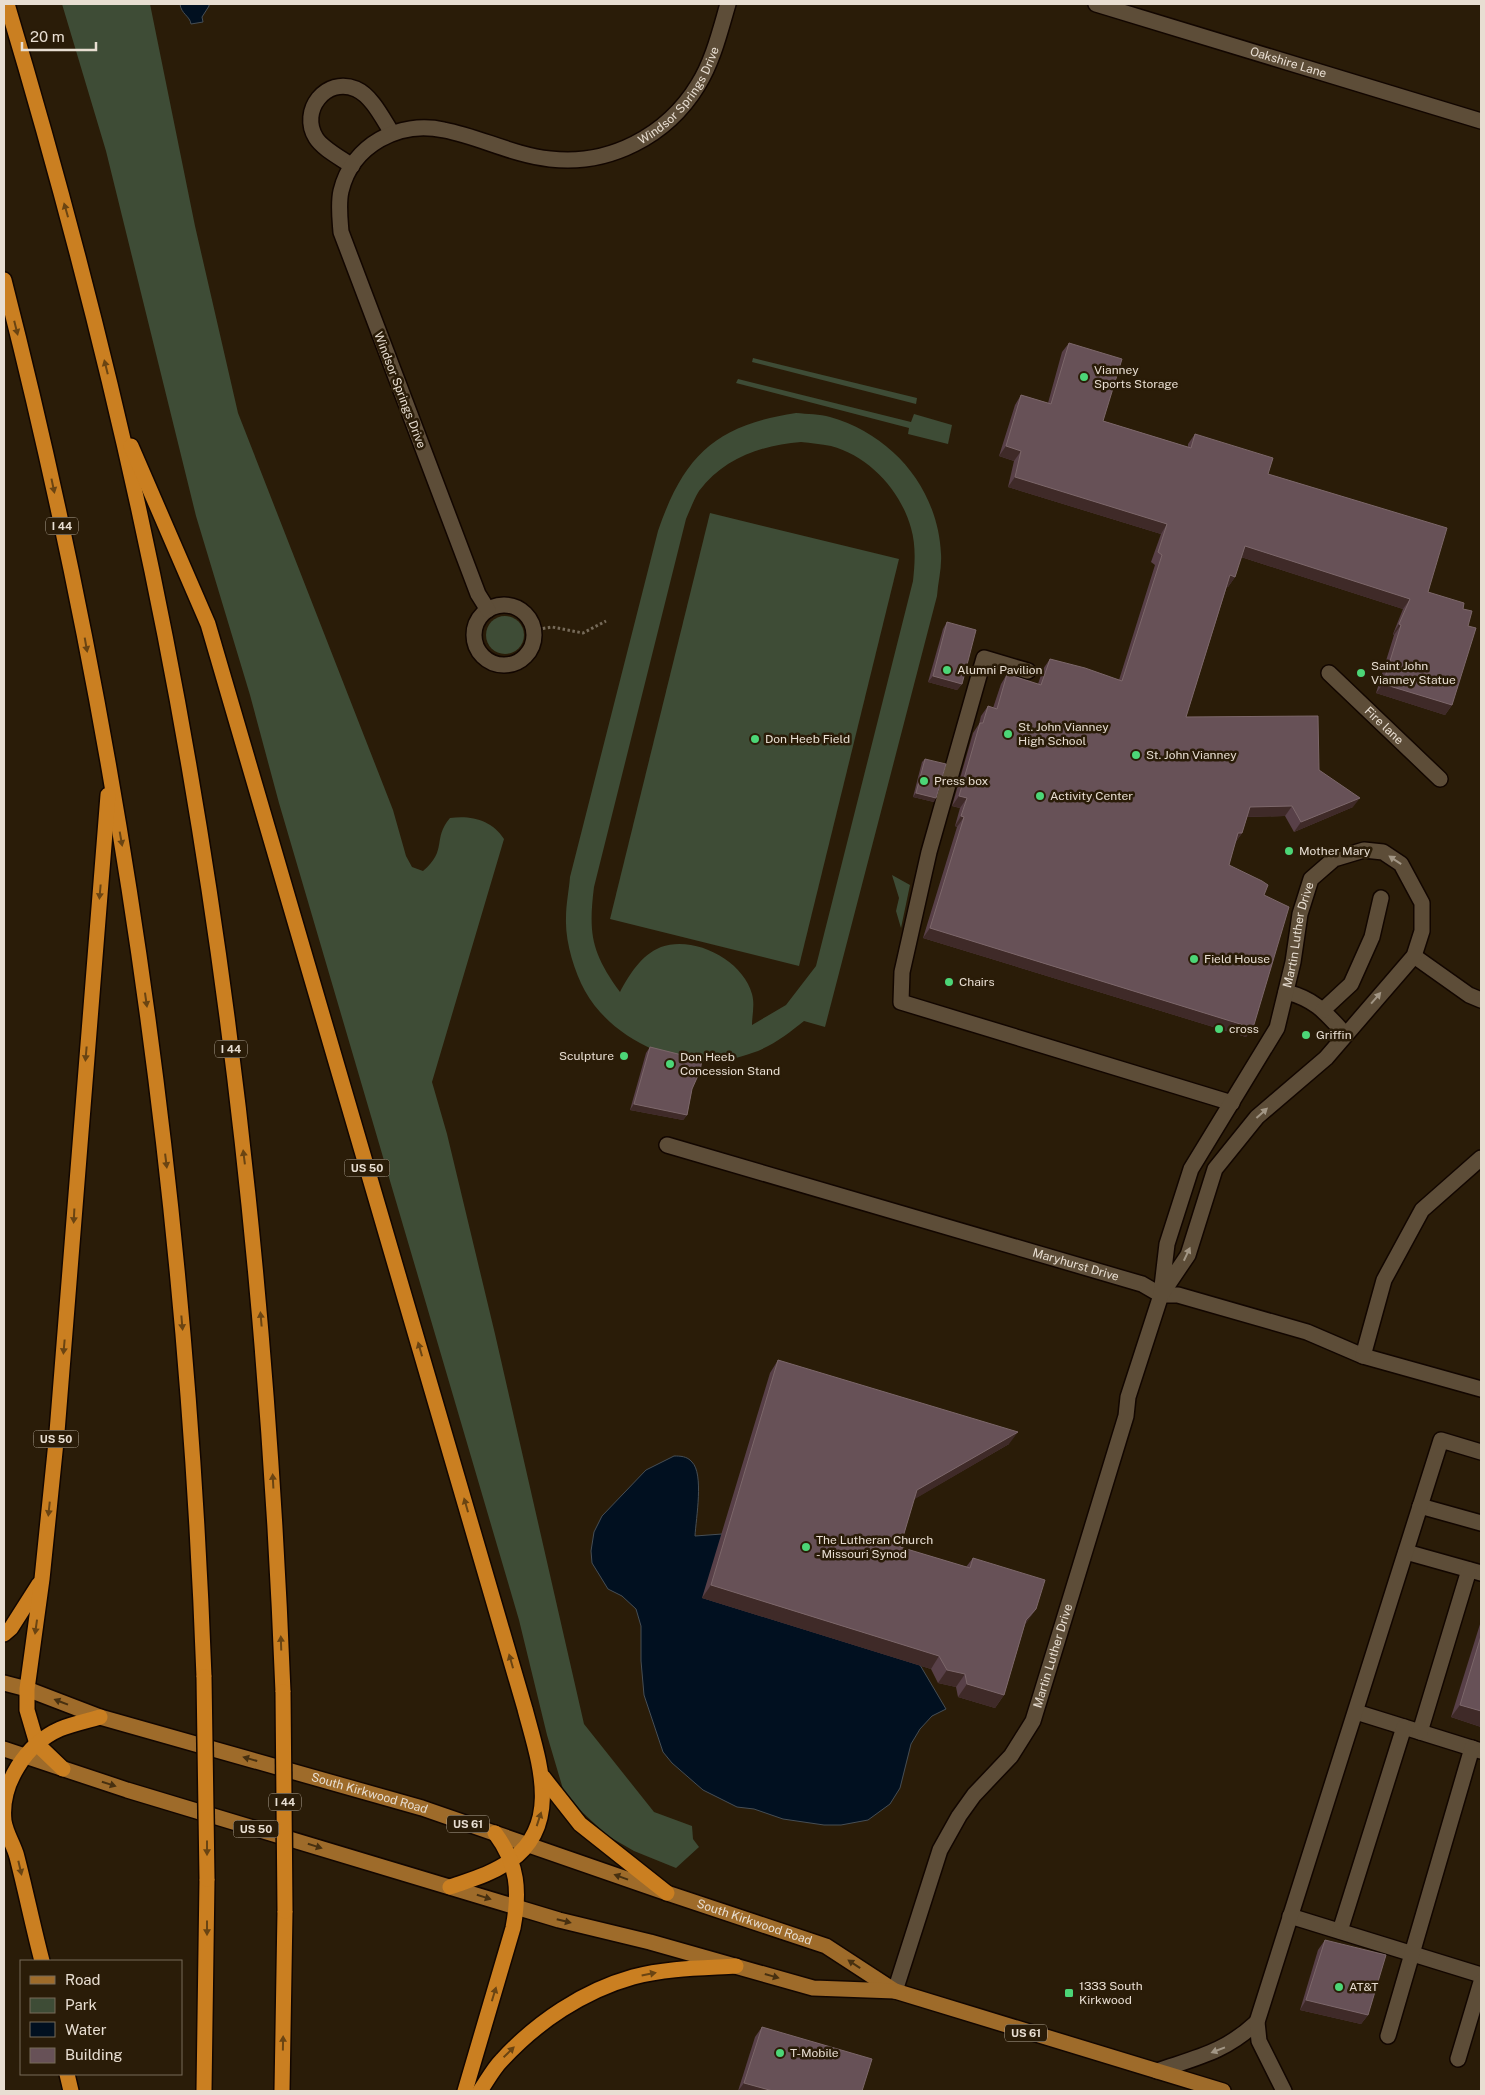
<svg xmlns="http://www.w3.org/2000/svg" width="1485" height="2095" font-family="'Public Sans',sans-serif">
  <rect width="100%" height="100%" fill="#2a1c08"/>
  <g fill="#3e4c36" fill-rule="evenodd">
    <path d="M62 4H150L195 226 238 413 393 810 406 856 412 867 423 871C448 850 432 839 450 818 471 815 492 820 504 839L432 1082 447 1134 495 1334 584 1724 654 1812 692 1826 693 1839 699 1847 676 1868 634 1851 608 1836 582 1812 563 1789 547 1735 519 1620 279 803 250 695 196 516 106 151Z"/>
    <polygon points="753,358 917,398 916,404 752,362"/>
    <polygon points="738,379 911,422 914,414 952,425 948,444 908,434 909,428 736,383"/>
    <path d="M796 413C807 414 820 414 830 417 893 435 938 489 941 554 942 568 938 582 937 596L825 1027 804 1021C789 1033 771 1047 752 1053 741 1057 724 1062 712 1062 663 1062 609 1034 585 991 574 971 565 941 566 918 566 904 569 890 570 877L658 531C684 455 716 425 796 413ZM801 442C811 443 821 444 831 446 869 456 901 491 911 528 916 545 915 563 913 581L816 966 786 1005 752 1025C752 1015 755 1005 752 994 743 960 694 935 661 947 641 955 629 975 620 992 592 953 588 935 594 887L686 519C690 510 694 499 699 491 724 458 762 445 801 442Z"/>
    <polygon points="710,513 899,559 799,966 610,919"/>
    <circle cx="505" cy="635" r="19"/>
    <polygon points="892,875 910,885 901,928 896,911 899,898"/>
  </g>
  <g fill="#011020" stroke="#464e55">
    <path d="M180 4H209V6L202 17 203 22 191 24C190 16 181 14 180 4Z"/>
    <path d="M674 1456C680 1456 687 1456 692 1462 704 1474 696 1518 695 1536L722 1534 920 1665 946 1709 932 1716 920 1729 911 1744 900 1788 890 1804 868 1820 841 1825H824L783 1819 754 1809 737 1807 703 1790 672 1763 663 1752 644 1695 641 1661V1626L636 1609 622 1596 608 1589 592 1563 591 1551 594 1532 602 1516 646 1470Z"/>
  </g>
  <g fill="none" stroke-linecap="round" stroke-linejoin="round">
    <g stroke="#120600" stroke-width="18">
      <g id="minor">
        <path id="s1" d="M1096 4 1481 121"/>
        <path d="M352 166C341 158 323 149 316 138 299 111 326 76 356 89 372 96 383 119 392 133"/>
        <circle cx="504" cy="635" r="30"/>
        <path id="s2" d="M488 610 478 594 341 232C340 219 338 204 341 191 352 145 399 120 444 130 480 137 513 155 550 159 609 166 667 136 698 85 713 61 720 31 728 4"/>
        <polyline points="1028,671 984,658 929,852 902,972 901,1002 1232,1103"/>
        <path id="s3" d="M1329 673 1440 779"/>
        <polyline points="1414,956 1469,995 1481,1000"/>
        <path d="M1286 992C1315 999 1326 1013 1345 1034"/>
        <polyline points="1323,1010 1351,984 1372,937 1381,898"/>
        <path id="s4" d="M667 1145 1142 1284 1161 1295H1178L1307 1332 1363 1356 1481 1389"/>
        <polyline points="1363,1356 1384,1280 1422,1210 1481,1158"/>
        <polyline points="1420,1506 1481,1523"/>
        <polyline points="1406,1552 1481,1573"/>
        <polyline points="1356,1712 1481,1751"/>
        <polyline points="1420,1732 1469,1570"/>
        <polyline points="1290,1916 1481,1975"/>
        <polyline points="1340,1931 1404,1727"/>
        <path id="s5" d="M895 1991 940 1850 959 1816 974 1795 1011 1756 1033 1721 1126 1416 1128 1397 1161 1295 1167 1244 1191 1169 1277 1028 1293 962 1300 914 1311 879 1334 859 1364 850 1383 852 1401 864 1422 903V931L1414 956 1326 1058 1257 1117 1215 1169 1188 1255 1161 1295"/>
        <polyline points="1388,2036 1472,1748"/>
        <polyline points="1458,2059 1481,1982"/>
        <path d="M1157 2071C1198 2057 1225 2052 1257 2022"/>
        <polyline points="1284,2091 1259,2041 1257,2022 1441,1440 1481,1452"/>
      </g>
    </g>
    <g stroke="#120600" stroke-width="18">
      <g id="major">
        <path id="s6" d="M4 1683 27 1689 100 1717 422 1808 667 1893 826 1946 895 1991"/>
        <polyline points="4,1749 127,1790 559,1920 650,1942 813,1988 895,1991 1223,2091"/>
      </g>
    </g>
    <g stroke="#120600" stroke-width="18">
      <g id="highway">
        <path d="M7 4C82 254 145 509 189 766 242 1073 271 1382 283 1692"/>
        <path d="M4 280C121 737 187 1206 204 1677"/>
        <path d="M131 446 208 624 525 1709C538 1759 563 1824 510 1861 492 1874 470 1880 450 1887"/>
        <polyline points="4,1634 11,1628 39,1584"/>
        <polyline points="63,1769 37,1744 27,1710 27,1689 42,1579 57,1432 108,795"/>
        <polyline points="543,1777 580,1824 667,1893"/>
        <path d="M42 1961C33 1927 26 1892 17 1857 14 1845 6 1834 4 1821 0 1784 26 1744 60 1729 72 1724 87 1721 100 1717"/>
        <polyline points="67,2074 71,2091"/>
        <polyline points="204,2091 207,1879"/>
        <polyline points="282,2091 285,1911"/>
        <path d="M465 2091 513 1928C520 1891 518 1864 495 1833"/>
        <path d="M480 2091C487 2081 493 2069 502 2060 537 2022 583 1991 633 1977 667 1968 702 1968 736 1966"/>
      </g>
    </g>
    <polyline stroke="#776b5a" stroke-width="3" stroke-dasharray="2.5 2.5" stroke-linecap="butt" points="533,630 552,627 583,633 606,621"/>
    <use href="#minor" stroke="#5d4d38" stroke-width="15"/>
    <use href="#major" stroke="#9e6b2a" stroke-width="15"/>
    <use href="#highway" stroke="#ca7f21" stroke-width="15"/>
    <g stroke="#120600" stroke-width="18" stroke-linecap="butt">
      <g id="highway-bridge">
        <polyline points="204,1677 207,1879"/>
        <polyline points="283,1692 285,1911"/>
      </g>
    </g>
    <use href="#highway-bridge" stroke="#ca7f21" stroke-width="15"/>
  </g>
  <g fill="#584048">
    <polygon points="1069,343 1103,421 1188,447 1188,444 1195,434 1268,474 1428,592 1463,609 1468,626 1452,705 1445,715 1376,693 1394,635 1393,634 1403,609 1241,557 1235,577 1228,587 1227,586 1186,717 1319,770 1353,807 1294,832 1285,816 1247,817 1242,833 1235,843 1229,865 1264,895 1253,1028 1246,1037 923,938 957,827 955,826 960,808 952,806 973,733 979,724 981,716 988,706 993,708 1001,684 1007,674 1038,684 1043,669 1050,659 1119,680 1155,565 1151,562 1161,534 1008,487 1014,461 999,456 1015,405 1021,395 1048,403 1062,352"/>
    <polygon points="947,622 962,684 957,690 928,682 943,629"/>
    <polygon points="925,759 934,802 913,797 922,762"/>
    <polygon points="650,1047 692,1089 687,1115 683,1120 630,1110 646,1053"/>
    <polygon points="778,1360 1009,1444 914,1499 900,1547 966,1567 973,1558 1036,1609 1025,1624 1004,1695 995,1708 958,1697 956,1687 938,1683 931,1669 702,1598 770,1373"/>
    <polygon points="1481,1621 1481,1727 1451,1717"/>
    <polygon points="1325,1940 1368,2015 1361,2024 1300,2010 1318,1950"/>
    <polygon points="762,2027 862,2091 738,2091 755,2037"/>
  </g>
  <g fill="#3f2a28">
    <polygon points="1006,446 1021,451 1014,461 999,456"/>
    <polygon points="1015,477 1167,524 1161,534 1008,487"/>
    <polygon points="1245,546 1410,599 1403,609 1238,556"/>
    <polygon points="1230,575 1235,577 1228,587 1223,585"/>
    <polygon points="1399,624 1401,625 1394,635 1393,634"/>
    <polygon points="933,676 962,684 957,690 928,682"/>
    <polygon points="1383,684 1452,705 1445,715 1376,693"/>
    <polygon points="916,793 936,798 934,802 913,797"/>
    <polygon points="959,796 967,798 960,808 952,806"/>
    <polygon points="1360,798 1353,807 1294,832 1301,822"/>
    <polygon points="1292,806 1285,816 1243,817 1250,807"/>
    <polygon points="961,816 964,817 957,827 955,826"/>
    <polygon points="1238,833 1242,833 1235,843"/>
    <polygon points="930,928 1253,1028 1246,1037 923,938"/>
    <polygon points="634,1104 687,1115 683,1120 630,1110"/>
    <polygon points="1018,1432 1009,1444 908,1503 917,1490"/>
    <polygon points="711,1585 939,1656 931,1669 702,1598"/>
    <polygon points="1036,1609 1027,1622 1018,1633 1026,1620"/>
    <polygon points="947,1670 965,1674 956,1687 938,1683"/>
    <polygon points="967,1684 1004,1695 995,1708 958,1697"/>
    <polygon points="1460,1705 1481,1711 1481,1727 1451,1717"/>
    <polygon points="1306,2000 1368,2015 1361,2024 1300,2010"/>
    <polygon points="744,2083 773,2091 738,2091"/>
  </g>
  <g fill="#675157" stroke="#7c676a">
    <polygon points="1069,343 1122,359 1103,421 1191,448 1195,434 1273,458 1268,474 1447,528 1428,592 1464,603 1463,609 1472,611 1468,626 1476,628 1452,705 1383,684 1401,625 1399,624 1410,599 1245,546 1235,577 1230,575 1186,717 1318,716 1319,770 1360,798 1301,822 1292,806 1250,807 1242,833 1238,833 1229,865 1262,881 1268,885 1264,895 1289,907 1253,1028 930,928 964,817 961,816 967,798 959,796 980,723 983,723 988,706 997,709 1007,674 1041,685 1050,659 1085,668 1122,681 1162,555 1158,552 1167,524 1015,477 1021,451 1006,446 1021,395 1051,404"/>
    <polygon points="947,622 976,630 962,684 933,676"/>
    <polygon points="925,759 946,764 936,798 916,793"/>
    <polygon points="650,1047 702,1060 700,1071 692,1089 687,1115 634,1104"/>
    <polygon points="778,1360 1018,1432 917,1490 900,1547 970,1568 973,1558 1045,1580 1036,1609 1026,1620 1004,1695 967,1684 965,1674 947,1670 939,1656 711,1585"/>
    <polygon points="1481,1636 1481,1711 1460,1705"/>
    <polygon points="1325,1940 1386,1955 1368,2015 1306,2000"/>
    <polygon points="762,2027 872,2059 862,2091 773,2091 744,2083"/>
  </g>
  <defs><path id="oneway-solid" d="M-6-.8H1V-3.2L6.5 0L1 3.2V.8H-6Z" transform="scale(1.25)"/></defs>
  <g fill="#6a4412">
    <use href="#oneway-solid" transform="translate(66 210) rotate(-106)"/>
    <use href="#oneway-solid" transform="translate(16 328) rotate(76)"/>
    <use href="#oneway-solid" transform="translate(106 367) rotate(-104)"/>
    <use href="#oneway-solid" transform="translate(53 486) rotate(78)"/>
    <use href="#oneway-solid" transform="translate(86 645) rotate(80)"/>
    <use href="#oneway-solid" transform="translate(121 839) rotate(80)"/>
    <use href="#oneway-solid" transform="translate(100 892) rotate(95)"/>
    <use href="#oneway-solid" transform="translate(146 1000) rotate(82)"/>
    <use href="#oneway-solid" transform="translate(86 1054) rotate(95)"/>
    <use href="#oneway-solid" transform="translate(244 1157) rotate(-97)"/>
    <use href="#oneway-solid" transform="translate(166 1161) rotate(83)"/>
    <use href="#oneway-solid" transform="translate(74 1216) rotate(93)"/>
    <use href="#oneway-solid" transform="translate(261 1319) rotate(-95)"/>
    <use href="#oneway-solid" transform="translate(182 1323) rotate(85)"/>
    <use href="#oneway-solid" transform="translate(64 1347) rotate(95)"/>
    <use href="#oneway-solid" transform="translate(420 1349) rotate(-106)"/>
    <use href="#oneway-solid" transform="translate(273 1481) rotate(-93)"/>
    <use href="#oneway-solid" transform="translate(466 1505) rotate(-106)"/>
    <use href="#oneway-solid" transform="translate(49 1509) rotate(96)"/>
    <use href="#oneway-solid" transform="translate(36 1627) rotate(98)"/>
    <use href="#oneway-solid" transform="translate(281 1643) rotate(-92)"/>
    <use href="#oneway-solid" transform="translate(511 1661) rotate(-106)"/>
    <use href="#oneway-solid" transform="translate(539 1819) rotate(-72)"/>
    <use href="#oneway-solid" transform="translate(207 1848) rotate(90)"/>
    <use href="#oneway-solid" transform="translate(20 1868) rotate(77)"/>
    <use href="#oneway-solid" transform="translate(207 1928) rotate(90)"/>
    <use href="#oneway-solid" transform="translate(649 1974) rotate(-11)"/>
    <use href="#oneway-solid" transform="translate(494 1994) rotate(-73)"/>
    <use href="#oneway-solid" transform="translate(283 2043) rotate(-89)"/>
    <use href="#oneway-solid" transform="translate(509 2052) rotate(-44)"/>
  </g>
  <g fill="#a29685">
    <use href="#oneway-solid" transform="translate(1395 860) rotate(-146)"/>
    <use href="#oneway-solid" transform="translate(1376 998) rotate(-49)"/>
    <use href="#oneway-solid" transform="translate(1262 1113) rotate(-42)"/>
    <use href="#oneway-solid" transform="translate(1187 1254) rotate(-65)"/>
    <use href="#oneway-solid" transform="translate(1218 2050) rotate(159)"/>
  </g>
  <g fill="#473010">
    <use href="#oneway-solid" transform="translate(61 1702) rotate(-159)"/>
    <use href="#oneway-solid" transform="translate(250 1759) rotate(-164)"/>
    <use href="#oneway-solid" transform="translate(109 1784) rotate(18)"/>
    <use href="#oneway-solid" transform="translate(315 1846) rotate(17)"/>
    <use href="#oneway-solid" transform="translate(621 1877) rotate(-160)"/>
    <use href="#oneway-solid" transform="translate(484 1897) rotate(17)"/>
    <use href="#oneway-solid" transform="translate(564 1921) rotate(14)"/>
    <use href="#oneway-solid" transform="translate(854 1964) rotate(-146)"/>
    <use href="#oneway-solid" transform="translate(772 1976) rotate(16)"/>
  </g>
  <g fill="#4cd677" stroke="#2a1c08" stroke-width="2">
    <circle cx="1084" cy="377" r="5"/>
    <circle cx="947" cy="670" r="5"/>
    <circle cx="1361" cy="673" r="5"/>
    <circle cx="1008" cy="734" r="5"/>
    <circle cx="755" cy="739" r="5"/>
    <circle cx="1136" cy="755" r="5"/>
    <circle cx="924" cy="781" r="5"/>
    <circle cx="1040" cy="796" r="5"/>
    <circle cx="1289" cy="851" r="5"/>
    <circle cx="1194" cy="959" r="5"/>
    <circle cx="949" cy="982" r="5"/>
    <circle cx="1219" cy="1029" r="5"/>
    <circle cx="1306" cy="1035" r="5"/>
    <circle cx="624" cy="1056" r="5"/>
    <circle cx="670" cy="1064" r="5"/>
    <circle cx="806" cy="1547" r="5"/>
    <circle cx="1339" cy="1987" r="5"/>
    <rect x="1064" y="1988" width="10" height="10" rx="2.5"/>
    <circle cx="780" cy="2053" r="5"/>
  </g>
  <g text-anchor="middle" stroke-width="5" stroke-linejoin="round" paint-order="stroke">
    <g fill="#2a1c08" stroke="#afa495" stroke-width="1">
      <rect x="46" y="517.5" width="32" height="17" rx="4"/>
      <rect x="215" y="1040.5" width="32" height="17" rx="4"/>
      <rect x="344.5" y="1159.5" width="45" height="17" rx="4"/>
      <rect x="33.5" y="1430.5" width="45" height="17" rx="4"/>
      <rect x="269" y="1793.5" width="32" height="17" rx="4"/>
      <rect x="447" y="1815.5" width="42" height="17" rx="4"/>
      <rect x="233.5" y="1820.5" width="45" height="17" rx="4"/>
      <rect x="1005" y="2024.5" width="42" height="17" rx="4"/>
    </g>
    <g font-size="11" font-weight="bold" fill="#e8ded2">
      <text x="62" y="530">I 44</text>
      <text x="231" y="1053">I 44</text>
      <text x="367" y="1172">US 50</text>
      <text x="56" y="1443">US 50</text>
      <text x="285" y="1806">I 44</text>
      <text x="468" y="1828">US 61</text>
      <text x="256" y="1833">US 50</text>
      <text x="1026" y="2037">US 61</text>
    </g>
    <g font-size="12" fill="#e8ded2" stroke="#2a1c08">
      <text dy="4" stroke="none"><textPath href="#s1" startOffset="201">Oakshire Lane</textPath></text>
      <text dy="4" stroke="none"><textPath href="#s2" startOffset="844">Windsor Springs Drive</textPath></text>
      <text transform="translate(400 390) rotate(69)" y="4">Windsor Springs Drive</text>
      <text dy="4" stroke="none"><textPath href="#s3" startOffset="76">Fire lane</textPath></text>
      <text dy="4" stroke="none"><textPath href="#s5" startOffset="1144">Martin Luther Drive</textPath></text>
      <text dy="4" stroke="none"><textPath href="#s4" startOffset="426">Maryhurst Drive</textPath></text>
      <text dy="4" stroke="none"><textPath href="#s5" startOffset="376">Martin Luther Drive</textPath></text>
      <text dy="4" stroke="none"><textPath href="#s6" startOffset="382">South Kirkwood Road</textPath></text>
      <text dy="4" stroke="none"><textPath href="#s6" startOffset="788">South Kirkwood Road</textPath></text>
    </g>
    <g font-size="12" fill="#e8ded2" stroke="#2a1c08" text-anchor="start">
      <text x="1094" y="374">Vianney<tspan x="1094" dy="14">Sports Storage</tspan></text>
      <text x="1371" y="670">Saint John<tspan x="1371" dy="14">Vianney Statue</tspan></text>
      <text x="957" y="674">Alumni Pavilion</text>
      <text x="1018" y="731">St. John Vianney<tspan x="1018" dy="14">High School</tspan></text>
      <text x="765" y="743">Don Heeb Field</text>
      <text x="1146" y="759">St. John Vianney</text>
      <text x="934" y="785">Press box</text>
      <text x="1050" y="800">Activity Center</text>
      <text x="1299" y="855">Mother Mary</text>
      <text x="1204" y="963">Field House</text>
      <text x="959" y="986">Chairs</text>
      <text x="1229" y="1033">cross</text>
      <text x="1316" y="1039">Griffin</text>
      <text x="614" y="1060" text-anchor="end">Sculpture</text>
      <text x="680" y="1061">Don Heeb<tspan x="680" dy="14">Concession Stand</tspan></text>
      <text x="816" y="1544">The Lutheran Church<tspan x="816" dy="14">- Missouri Synod</tspan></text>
      <text x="1079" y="1990">1333 South<tspan x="1079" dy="14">Kirkwood</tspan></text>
      <text x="1349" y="1991">AT&amp;T</text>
      <text x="790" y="2057">T-Mobile</text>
    </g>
  </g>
  <rect width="1485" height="2095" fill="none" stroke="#e8ded2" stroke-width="10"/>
  <rect x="20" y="1960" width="162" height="115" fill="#2a1c08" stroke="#766a59"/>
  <rect x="30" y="1976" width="25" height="8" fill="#9e6b2a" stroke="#766a59"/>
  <text x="65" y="1985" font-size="15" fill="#e8ded2">Road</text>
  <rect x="30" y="1998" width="25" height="15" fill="#3e4c36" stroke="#766a59"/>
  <text x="65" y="2010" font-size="15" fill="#e8ded2">Park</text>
  <rect x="30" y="2022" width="25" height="15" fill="#011020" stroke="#766a59"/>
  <text x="65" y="2035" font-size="15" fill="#e8ded2">Water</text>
  <rect x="30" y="2048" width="25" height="15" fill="#675157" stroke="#766a59"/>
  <text x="65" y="2060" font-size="15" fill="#e8ded2">Building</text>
  <path d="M22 42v8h74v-8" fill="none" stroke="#e8ded2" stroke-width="2.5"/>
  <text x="30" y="42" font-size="15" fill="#e8ded2" stroke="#2a1c08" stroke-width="4" paint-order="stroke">20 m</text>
</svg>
